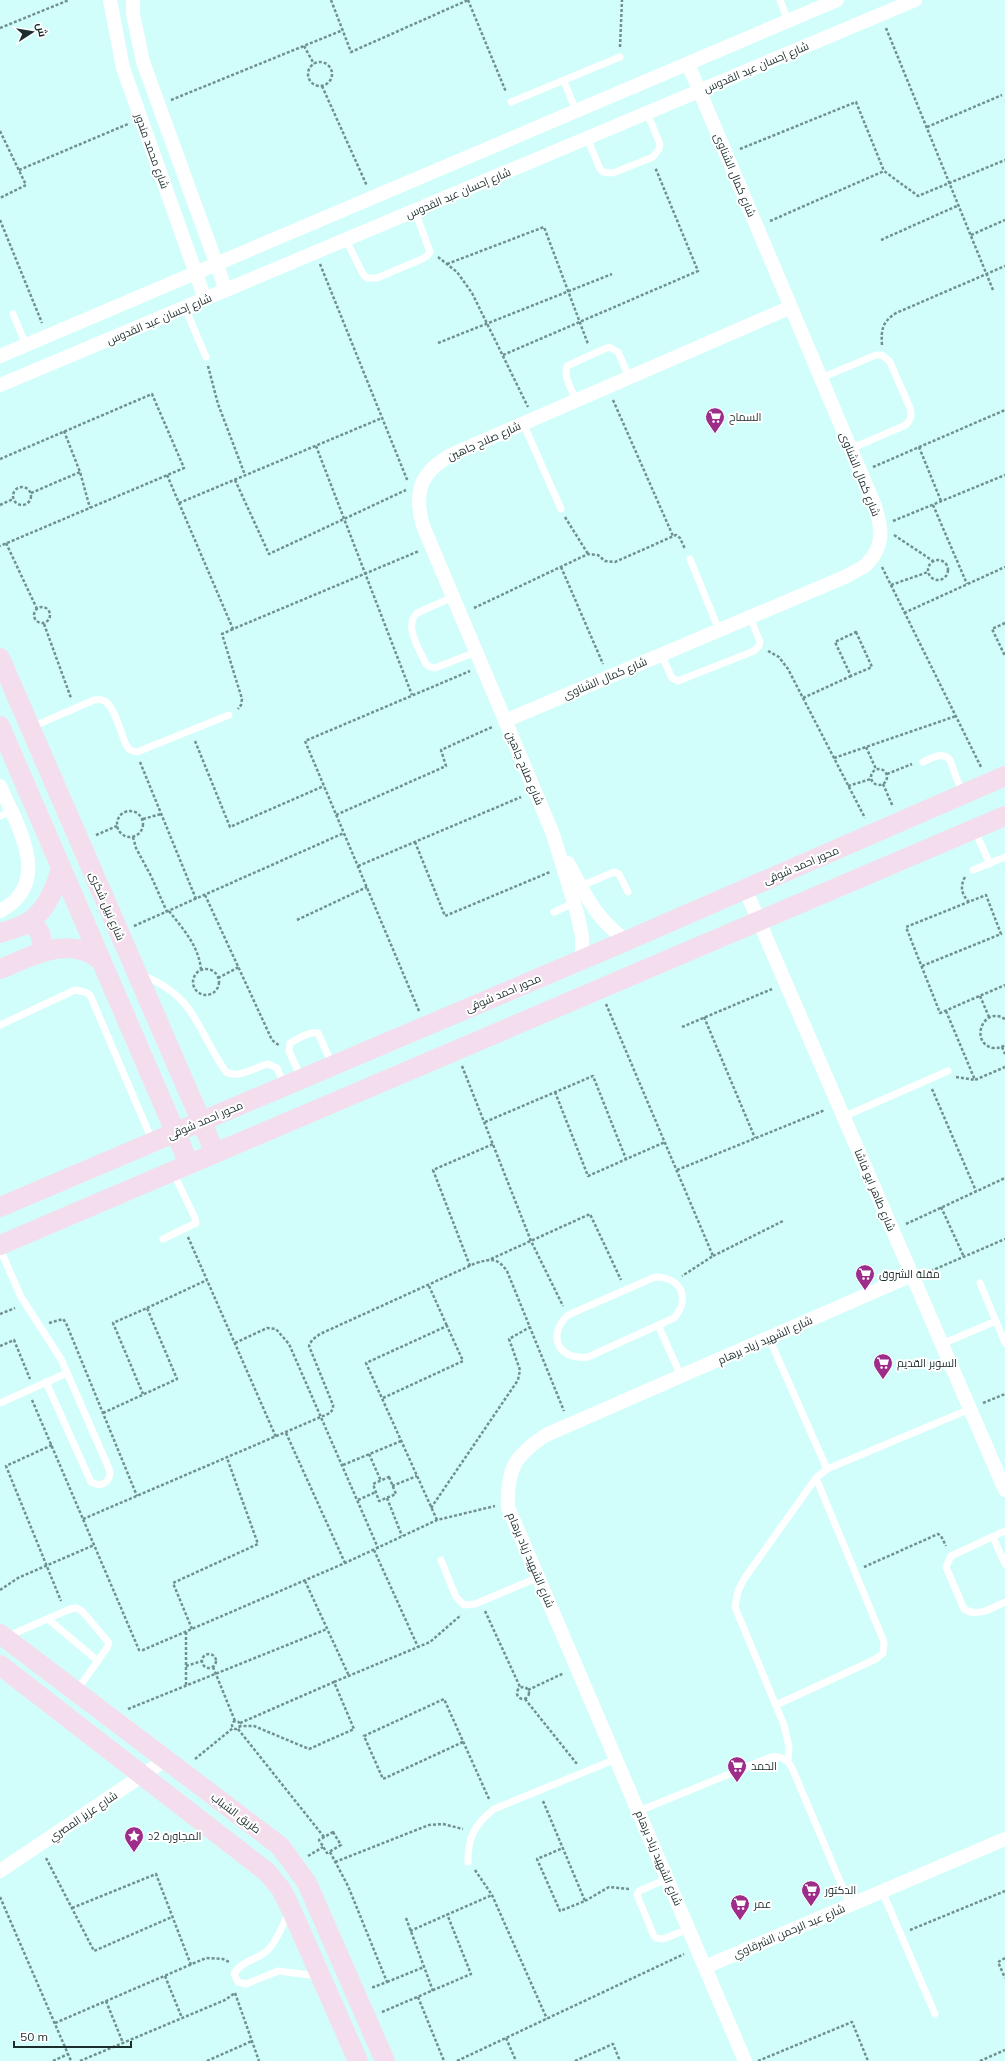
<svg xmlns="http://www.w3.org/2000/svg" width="1005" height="2061" font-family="Mulish,Cairo,sans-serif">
  <rect width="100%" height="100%" fill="#d1fefb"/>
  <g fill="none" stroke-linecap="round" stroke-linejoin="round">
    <g stroke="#71908e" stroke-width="2.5" stroke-dasharray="3 2" stroke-linecap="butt">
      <polyline points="331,0 351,52 468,0"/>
      <polyline points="468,0 506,92"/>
      <polyline points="0,28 69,0"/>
      <polyline points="886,28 993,290"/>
      <polyline points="304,46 314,64"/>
      <polyline points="620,47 622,0"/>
      <circle cx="320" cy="74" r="12"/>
      <polyline points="322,86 367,186"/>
      <polyline points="171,100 343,30"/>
      <polyline points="927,127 1002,95"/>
      <polyline points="0,131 26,185 0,198"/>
      <polyline points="740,149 856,102 884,171"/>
      <polyline points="19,170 128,124"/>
      <polyline points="0,220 42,323"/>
      <polyline points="770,221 884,171 918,196 1005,160"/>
      <polyline points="971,235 1005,220"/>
      <polyline points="881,240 959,205"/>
      <polyline points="438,257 457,272 472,293 528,407"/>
      <polyline points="320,264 408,482"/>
      <polyline points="447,264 544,227 588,344"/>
      <polyline points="438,343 612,274"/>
      <path d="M882 345C881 330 882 322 896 313L1005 266"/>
      <polyline points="503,355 698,271 655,167"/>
      <polyline points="208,366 218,404 245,475"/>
      <polyline points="613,400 673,536"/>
      <polyline points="64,431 80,472 90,508"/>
      <polyline points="316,446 412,695"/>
      <polyline points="919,447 941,501"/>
      <polyline points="0,459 152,394 184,468 0,546"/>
      <polyline points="873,467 1005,410"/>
      <polyline points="167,475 233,629 419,551"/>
      <polyline points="235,480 269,554 406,490"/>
      <circle cx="22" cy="496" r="9"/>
      <polyline points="31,493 80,472"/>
      <polyline points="179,503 382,418"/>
      <polyline points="0,505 13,499"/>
      <polyline points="933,505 967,584"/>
      <polyline points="565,517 588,554"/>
      <polyline points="893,521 1005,475"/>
      <polyline points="894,535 933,561"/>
      <polyline points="6,543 37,609"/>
      <circle cx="938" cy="570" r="10"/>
      <polyline points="561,567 603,664"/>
      <polyline points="882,567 981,767"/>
      <polyline points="891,585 928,572"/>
      <circle cx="42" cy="615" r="8"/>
      <polyline points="474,608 588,554 598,555 605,561 615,562 676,535 680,538 685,549"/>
      <polyline points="904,613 1005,567"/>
      <polyline points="1005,623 992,629 1005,656"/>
      <polyline points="44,624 71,698"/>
      <polyline points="233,629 222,634 242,699 241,705 238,709"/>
      <polygon points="856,632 872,667 851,676 835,642"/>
      <polyline points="768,651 779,657 788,669 865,818"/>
      <polyline points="803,698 851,676"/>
      <polyline points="195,741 230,827 324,786"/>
      <polyline points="866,747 876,769"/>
      <polyline points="834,758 956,716"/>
      <polyline points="140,762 196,899"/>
      <circle cx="879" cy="777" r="8"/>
      <polyline points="887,774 912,764"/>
      <polyline points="883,784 893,807"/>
      <polyline points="848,786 871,779"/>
      <circle cx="130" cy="824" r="13"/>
      <polyline points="336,815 446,766 441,750 492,727"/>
      <polyline points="143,819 161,814"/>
      <polyline points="96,835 117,826"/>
      <polyline points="133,837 136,848 151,876 167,912"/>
      <polyline points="415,842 445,916 550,872"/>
      <polyline points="358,866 521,797"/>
      <path d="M965 877C960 886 961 894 969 902"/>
      <polyline points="205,895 272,1040 280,1046"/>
      <path d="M169 911C183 929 199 946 201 970"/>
      <polyline points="297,920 367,887"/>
      <polyline points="134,926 344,833"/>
      <polyline points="922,966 1001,934 986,895 906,927 940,1013 1005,985"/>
      <circle cx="206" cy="982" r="13"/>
      <polyline points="218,978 239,967"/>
      <polyline points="980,996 989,1017"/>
      <polyline points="606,1004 713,1256 682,1276"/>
      <polyline points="419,1011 305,741 470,671"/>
      <polyline points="946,1011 975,1080 1005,1067"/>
      <polyline points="704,1017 755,1138"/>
      <path d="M1005 1019C983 1005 969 1043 993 1048 998 1048 1001 1048 1005 1045"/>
      <polyline points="682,1027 772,989"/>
      <polyline points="1002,1047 1005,1054"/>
      <polyline points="462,1066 531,1241 563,1306"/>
      <polyline points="956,1077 975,1080"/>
      <polyline points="932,1089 976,1191"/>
      <polyline points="555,1092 588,1176 665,1142"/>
      <polyline points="485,1122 593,1076 626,1159"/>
      <polyline points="677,1170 825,1110"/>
      <polyline points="941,1207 964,1257"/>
      <polyline points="906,1224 1005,1178"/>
      <polyline points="188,1237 276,1437"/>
      <polyline points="713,1256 783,1221"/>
      <polyline points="491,1259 590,1214 621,1280"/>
      <polyline points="470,1266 433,1170 493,1144"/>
      <polyline points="926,1273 1005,1239"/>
      <polyline points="429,1286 447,1326"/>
      <polyline points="147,1308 207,1280"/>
      <polyline points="0,1314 15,1308"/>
      <polyline points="49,1323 63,1319 66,1323 137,1496"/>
      <polyline points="235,1343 267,1328 276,1329 289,1344 378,1548"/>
      <polyline points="0,1346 14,1340 30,1379"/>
      <polyline points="383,1398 463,1361 447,1326 366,1363 437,1520"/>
      <polyline points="32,1400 139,1650 143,1650 345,1563 437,1520 495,1506"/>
      <polyline points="983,1403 1005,1394"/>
      <polyline points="103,1413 177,1379 147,1308 113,1323 143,1394"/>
      <polyline points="286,1433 345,1563"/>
      <polyline points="52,1445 6,1466 61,1601"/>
      <polyline points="369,1454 381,1481"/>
      <polyline points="343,1465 401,1441"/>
      <polygon points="389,1477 396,1494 379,1501 373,1484"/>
      <polyline points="392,1486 417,1476"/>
      <polyline points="387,1498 402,1536"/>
      <polyline points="358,1500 376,1492"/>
      <polyline points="431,1508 518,1380 520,1370 509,1339 530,1327"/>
      <path d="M83 1519 330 1413 333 1409V1405L309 1346 312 1340 320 1334 476 1263C491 1259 497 1257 507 1271L564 1411"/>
      <polyline points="374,1550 418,1647"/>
      <polyline points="864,1567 938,1534 941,1536 946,1546"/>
      <polyline points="305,1581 349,1676"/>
      <polyline points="0,1590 18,1578 94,1545"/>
      <polyline points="485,1611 520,1687"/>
      <polyline points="192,1629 173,1583 258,1544 227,1458"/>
      <circle cx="209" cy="1661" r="7"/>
      <polyline points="186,1666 202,1661"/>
      <polyline points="213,1667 235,1721"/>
      <polyline points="334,1682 430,1642 461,1615"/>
      <polyline points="186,1685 186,1632"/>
      <circle cx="523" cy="1693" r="6"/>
      <polyline points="528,1690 564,1673"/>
      <polyline points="525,1699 577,1764"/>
      <polyline points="128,1709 327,1629"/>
      <circle cx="236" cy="1725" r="4"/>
      <polyline points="240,1723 334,1682 354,1729 309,1749 254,1726 240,1726"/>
      <polyline points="238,1729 324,1837"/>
      <polyline points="463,1742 383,1779 364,1736 444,1699 489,1799"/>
      <polyline points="195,1759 233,1728"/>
      <polyline points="543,1801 585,1901 560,1911 537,1859 563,1848"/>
      <polygon points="333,1832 341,1845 327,1853 319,1840"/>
      <polyline points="330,1852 348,1886 387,1982 371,1988"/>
      <polyline points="308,1856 323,1847"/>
      <polyline points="46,1858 94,1951 172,1917"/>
      <polyline points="335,1862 429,1825 443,1824 463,1829"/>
      <polyline points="475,1870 492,1895 547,2019"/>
      <polyline points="0,1897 71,2061"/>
      <polyline points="585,1901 609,1887 629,1889"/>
      <polyline points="72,1908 156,1874 191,1965"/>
      <polyline points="406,1918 433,1991"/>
      <polyline points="910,1930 1005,1891"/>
      <polyline points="410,1931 492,1895"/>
      <polyline points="1005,1958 998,1962 1005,1978"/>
      <polyline points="165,1976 182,2018"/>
      <polyline points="387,1982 424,1967"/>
      <polyline points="235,1993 259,2061"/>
      <polyline points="418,1997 444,2061"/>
      <polyline points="106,2001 123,2043"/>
      <polyline points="382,2012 471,1974 447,1914"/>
      <polyline points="55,2023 206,1958 223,1959 229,1962"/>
      <polyline points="506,2038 516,2061"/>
      <polyline points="53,2061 68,2054"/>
      <polyline points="80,2061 225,2000 235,1993"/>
      <polyline points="207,2061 252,2041"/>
      <polyline points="457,2061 684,1954"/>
      <polyline points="575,2061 613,2044 620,2061"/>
      <polyline points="758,2061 852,2022 868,2061"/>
      <polyline points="980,2061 1005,2050"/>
    </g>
    <g stroke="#fff" stroke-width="7">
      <polyline points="780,0 788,21"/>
      <polyline points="564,81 576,111"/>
      <polyline points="511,102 620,57"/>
      <polyline points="587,138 600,169 603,172 613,173 653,157 659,149 660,144 647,113"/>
      <polyline points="346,240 363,274 367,278 377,278 422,259 427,256 430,252 415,211"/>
      <polyline points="185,308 206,357"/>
      <polyline points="13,314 26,345"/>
      <path d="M821 378 876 355H882L890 362 910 408C912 416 911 419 906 425L850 449"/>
      <path d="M576 400C572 390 563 377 567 366L604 349 609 347 618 352 629 377"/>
      <polyline points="523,423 561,509"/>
      <polyline points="690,559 719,630"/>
      <path d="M453 597 417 613C403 626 420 650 426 664L430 667 435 668 476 652"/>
      <polyline points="661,654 672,678 678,681 754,651 759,646 760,642 750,617"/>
      <path d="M32 727 94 700C99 699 103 699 106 702 114 707 122 735 126 745L130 750 137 752 229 715"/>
      <path d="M923 762C932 758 942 751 950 760L962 793"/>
      <polyline points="0,816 11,811"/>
      <polyline points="975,831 990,864"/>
      <polyline points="973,870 1005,857"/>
      <polyline points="581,886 614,872 619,874 628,892"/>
      <polyline points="554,912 574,903"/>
      <path d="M142 975C197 997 196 1029 226 1072 240 1079 254 1067 268 1064L277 1068 284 1085"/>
      <polyline points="0,1025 75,990 85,992 90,995 152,1140"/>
      <path d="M301 1078 289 1051 290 1043C297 1039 310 1031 318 1033L332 1064"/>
      <polyline points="843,1117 948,1071"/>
      <polyline points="163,1239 196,1223 195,1218 173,1172"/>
      <path d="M0 1249 21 1297 61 1359 110 1471C110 1483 101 1488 91 1482L46 1382"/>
      <path d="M655 1277C681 1277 691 1298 674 1318L588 1357C559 1361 546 1336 568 1315Z"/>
      <polyline points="980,1283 1005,1343"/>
      <polyline points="658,1325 681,1376"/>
      <polyline points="769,1338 827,1469"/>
      <polyline points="942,1344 996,1321"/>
      <polyline points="0,1403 67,1373"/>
      <path d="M1005 1531 951 1556 946 1567 964 1609C977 1618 992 1608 1005 1602"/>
      <polyline points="993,1537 1005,1564"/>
      <polyline points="441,1560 456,1597 464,1605 475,1604 539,1577"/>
      <polyline points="48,1619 98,1661"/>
      <polyline points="6,1637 70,1609 76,1608 82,1611 109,1643 107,1648 77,1690"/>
      <polyline points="776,1705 876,1659 883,1653 884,1642 816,1478"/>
      <polyline points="788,1760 789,1747 784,1725 735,1607 738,1591 744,1579 816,1478 827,1469 970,1409"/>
      <path d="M639 1811 771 1757C782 1756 787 1759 792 1768L850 1905"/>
      <path d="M468 1862C468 1837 474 1825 494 1809L616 1759"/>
      <polyline points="667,1879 639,1891 637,1895 654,1936 656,1938 663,1939 689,1929"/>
      <polyline points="882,1891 935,2014"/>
      <path d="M289 1913C282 1925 277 1942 267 1951 256 1960 241 1961 234 1974L238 1982 246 1984 278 1971 318 1976"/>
    </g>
    <g stroke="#fff" stroke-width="14">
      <polyline points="110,0 123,68 205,299"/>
      <polyline points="133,0 133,14 143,62 226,290"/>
      <polyline points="0,356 837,0"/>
      <polyline points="0,385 915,0"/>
      <path d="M505 721 847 576C853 572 861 569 866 565 885 546 882 528 875 506L688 64"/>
      <path d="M0 786C17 825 54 883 0 911"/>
      <path d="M568 863C587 897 594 916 626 941"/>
      <polyline points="745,889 1005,1490"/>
      <path d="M582 960V936L577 913 553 834 423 526C413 491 421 471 453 454L791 307"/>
      <polyline points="0,1871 165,1760"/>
      <polyline points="705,1967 1005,1839"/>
      <path d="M745 2061 508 1507C507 1469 514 1456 546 1435L912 1275"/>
    </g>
    <g stroke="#f4deee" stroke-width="20">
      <polyline points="0,658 215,1153"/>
      <polyline points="0,726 189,1164"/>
      <path d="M27 923C42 928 43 938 41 952"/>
      <path d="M0 933C8 930 19 928 27 923 46 912 55 888 61 869"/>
      <path d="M0 969C26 959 52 943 81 950 88 951 95 956 101 960"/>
      <polyline points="0,1207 626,941 1005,776"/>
      <polyline points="0,1245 1005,816"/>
      <polyline points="0,1634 280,1846 307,1883 385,2061"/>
      <polyline points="0,1665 267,1872 281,1889 291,1909 358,2061"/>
    </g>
  </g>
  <defs>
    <g id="supermarket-pin" transform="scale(1)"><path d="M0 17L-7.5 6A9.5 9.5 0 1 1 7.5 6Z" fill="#9e2d8a" stroke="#fff"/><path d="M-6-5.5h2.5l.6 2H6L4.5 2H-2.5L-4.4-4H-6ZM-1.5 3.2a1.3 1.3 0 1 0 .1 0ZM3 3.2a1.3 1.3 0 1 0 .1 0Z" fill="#fff"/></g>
    <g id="sight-pin" transform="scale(1)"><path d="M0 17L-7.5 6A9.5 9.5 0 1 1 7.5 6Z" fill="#9e2d8a" stroke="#fff"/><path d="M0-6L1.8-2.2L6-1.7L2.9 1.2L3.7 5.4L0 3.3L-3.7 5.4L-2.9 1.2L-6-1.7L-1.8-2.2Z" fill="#fff"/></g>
  </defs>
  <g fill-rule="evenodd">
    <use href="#supermarket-pin" x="715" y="417"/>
    <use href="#supermarket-pin" x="865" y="1274"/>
    <use href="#supermarket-pin" x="883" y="1363"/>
    <use href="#supermarket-pin" x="737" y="1766"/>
    <use href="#sight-pin" x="134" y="1836"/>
    <use href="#supermarket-pin" x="811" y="1890"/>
    <use href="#supermarket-pin" x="740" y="1904"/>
  </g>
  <g text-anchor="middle" stroke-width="4" stroke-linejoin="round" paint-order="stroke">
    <g font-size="11" fill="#1b2d2c" stroke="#fff">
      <text transform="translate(756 67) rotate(-23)" y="4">شارع إحسان عبد القدوس</text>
      <text transform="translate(152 151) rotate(70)" y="4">شارع محمد مندور</text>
      <text transform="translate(735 175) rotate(67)" y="4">شارع كمال الشناوى</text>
      <text transform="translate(458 193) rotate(-23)" y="4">شارع إحسان عبد القدوس</text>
      <text transform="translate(159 319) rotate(-23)" y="4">شارع إحسان عبد القدوس</text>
      <text transform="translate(484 441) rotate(-24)" y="4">شارع صلاح جاهين</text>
      <text transform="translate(860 474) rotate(68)" y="4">شارع كمال الشناوى</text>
      <text transform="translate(605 678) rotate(-23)" y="4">شارع كمال الشناوى</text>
      <text transform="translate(525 768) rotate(67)" y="4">شارع صلاح جاهين</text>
      <text transform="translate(801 865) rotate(-23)" y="4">محور احمد شوقى</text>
      <text transform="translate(107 906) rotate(67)" y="4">شارع نبيل شكرى</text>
      <text transform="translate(503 993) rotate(-23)" y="4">محور احمد شوقى</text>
      <text transform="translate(205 1120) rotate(-23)" y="4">محور احمد شوقى</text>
      <text transform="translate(875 1190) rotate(67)" y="4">شارع طاهر ابو فاشا</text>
      <text transform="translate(765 1340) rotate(-24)" y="4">شارع الشهيد زياد برهام</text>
      <text transform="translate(531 1560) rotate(67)" y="4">شارع الشهيد زياد برهام</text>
      <text transform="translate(236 1813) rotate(37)" y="4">طريق الشباب</text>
      <text transform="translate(83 1816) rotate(-34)" y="4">شارع عزيز المصري</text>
      <text transform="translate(659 1858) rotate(67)" y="4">شارع الشهيد زياد برهام</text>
      <text transform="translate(789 1931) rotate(-23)" y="4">شارع عبد الرحمن الشرقاوي</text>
    </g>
    <g font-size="11" fill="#1b2d2c" stroke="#fff" text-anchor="start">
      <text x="729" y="421">السماح</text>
      <text x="879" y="1278">مقلة الشروق</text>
      <text x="897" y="1367">السوبر القديم</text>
      <text x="751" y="1770">الحمد</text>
      <text x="148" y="1840">المجاورة 2د</text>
      <text x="825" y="1894">الدكتور</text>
      <text x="754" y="1908">عمر</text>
    </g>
  </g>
  <g transform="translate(32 32) rotate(78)" stroke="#ffffff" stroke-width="3" paint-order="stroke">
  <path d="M0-3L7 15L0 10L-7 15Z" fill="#1b2d2c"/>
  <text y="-6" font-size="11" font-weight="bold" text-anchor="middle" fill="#1b2d2c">ش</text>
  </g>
  <path d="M14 2041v6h117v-6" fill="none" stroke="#1b2d2c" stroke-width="2"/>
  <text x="20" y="2041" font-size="12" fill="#1b2d2c" stroke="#ffffff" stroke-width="3" paint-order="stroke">50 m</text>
</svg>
